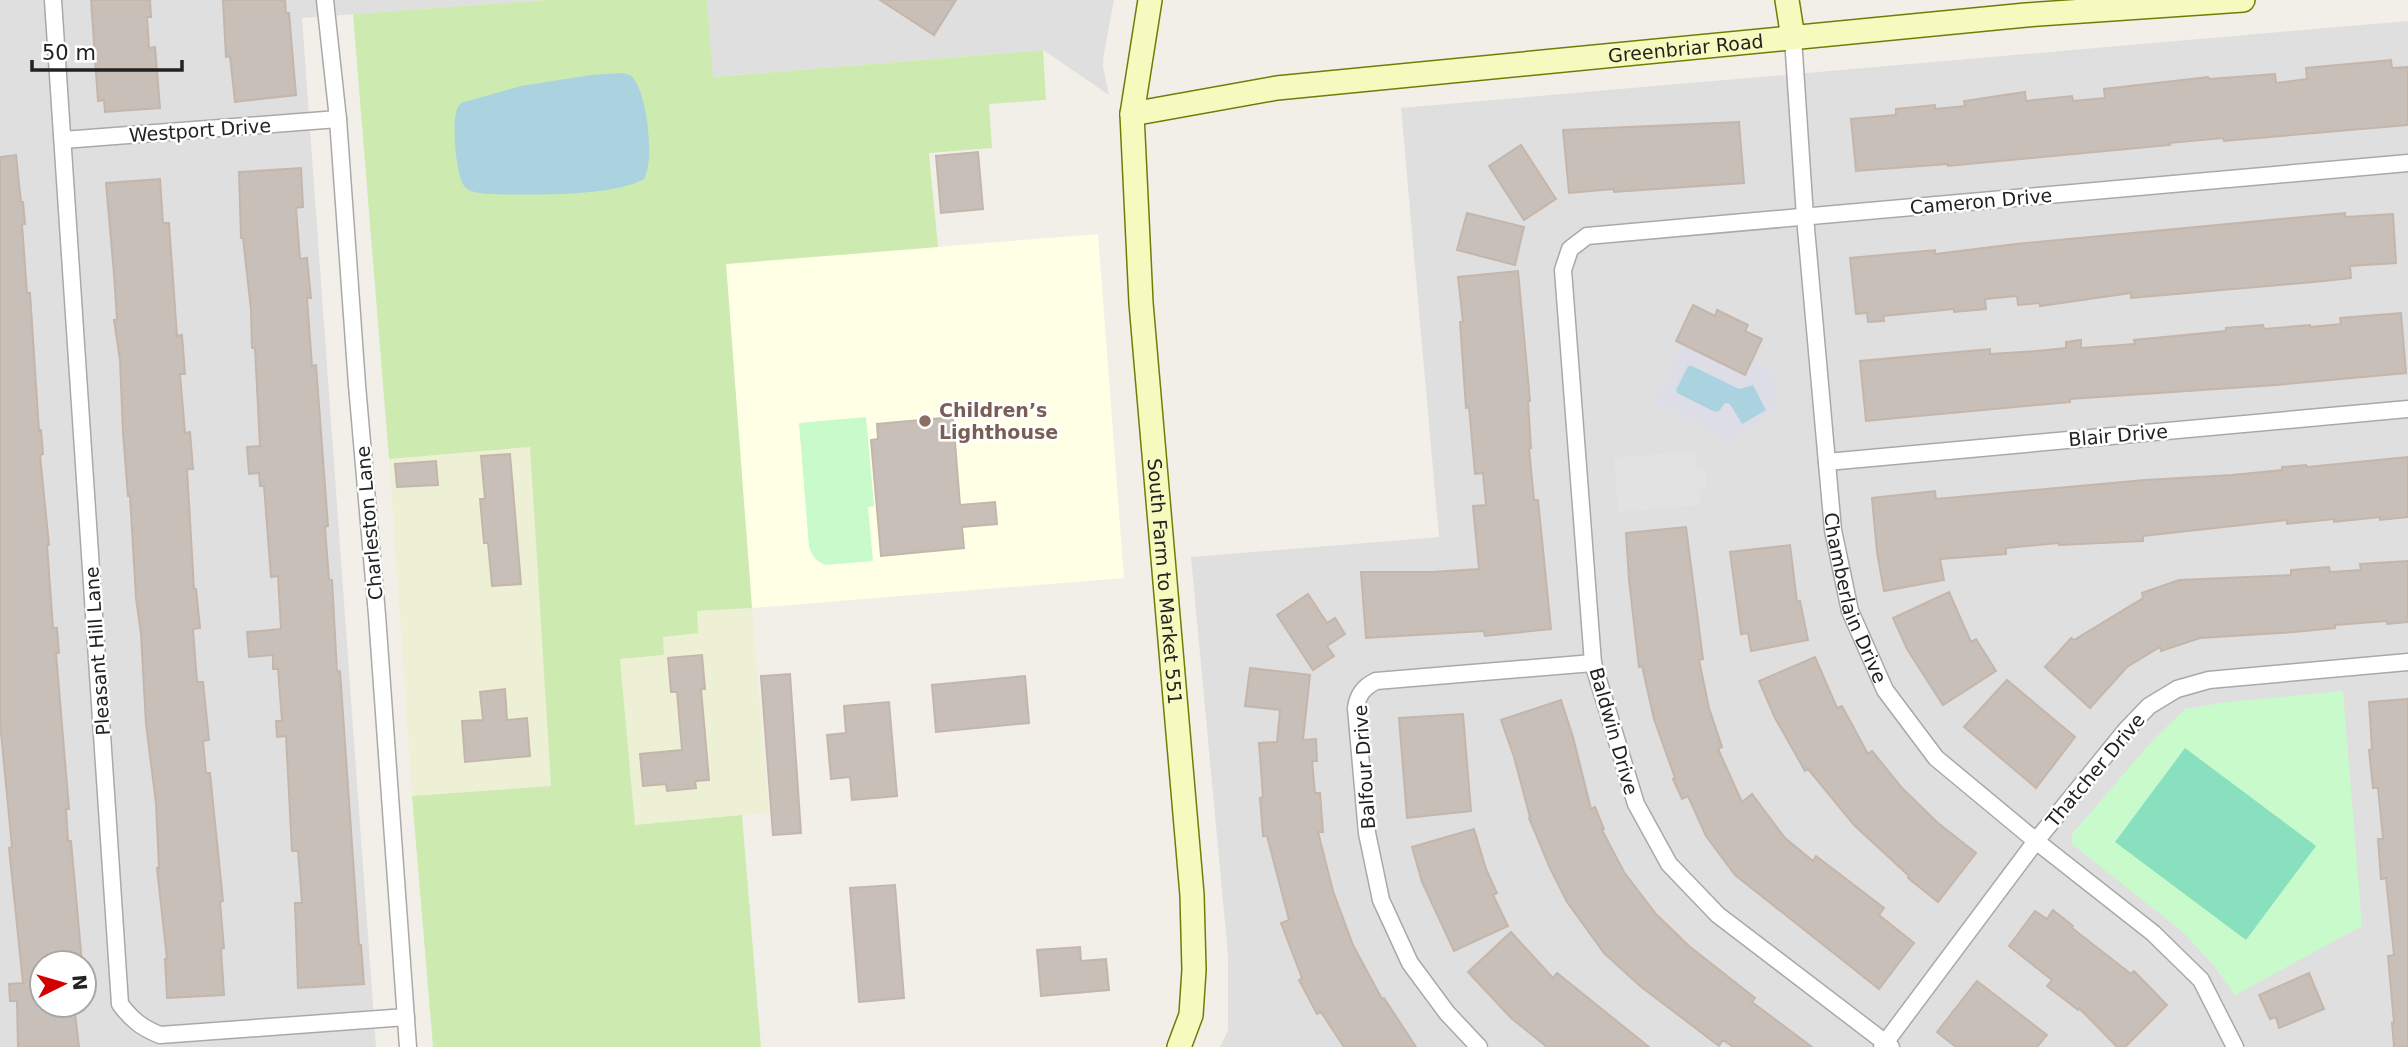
<svg xmlns="http://www.w3.org/2000/svg" width="2408" height="1047" font-family="'DejaVu Sans',sans-serif">
  <rect width="100%" height="100%" fill="#f2efe9"/>
  <g fill="#e0dfdf" fill-rule="evenodd">
    <path d="M0 0H545L302 18 376 1047H0ZM42 963H84V1005H42Z"/>
    <polygon points="707,0 1114,0 1104,53 1103,67 1109,95 1043,50 712,77"/>
    <polygon points="2408,21 2408,1047 1220,1047 1228,1031 1228,955 1191,557 1439,537 1401,108"/>
  </g>
  <polygon fill="#ffffe5" points="1098,234 1124,578 752,608 726,264"/>
  <g fill="#eef0d5">
    <polygon points="530,447 551,786 412,796 389,459"/>
    <polygon points="752,608 769,813 635,825 620,659 664,655 663,637 697,611"/>
  </g>
  <polygon fill="#cdebb0" points="545,0 707,0 713,77 1043,50 1046,100 989,104 992,148 929,153 938,247 726,264 752,608 697,611 698,633 663,637 664,655 620,659 635,825 742,815 761,1047 433,1047 412,796 551,786 530,447 389,459 353,14"/>
  <g fill="#c8facc">
    <path d="M866 417 874 506 868 507 873 561 826 565C816 562 813 557 809 547L799 423Z"/>
    <polygon points="2343,691 2362,926 2235,995 2215,967 2184,933 2072,844 2072,834 2153,740 2185,709 2227,702"/>
  </g>
  <polygon fill="#88e0be" points="2185,748 2316,846 2246,940 2115,842"/>
  <polygon fill="#e2e2e2" points="1696,451 1697,467 1705,467 1707,487 1699,488 1700,505 1618,512 1614,458"/>
  <path fill="#dddde8" fill-rule="evenodd" d="M1683 345 1744 375 1752 359 1766 366 1774 378 1777 409 1725 443 1707 429 1655 403ZM1688 366H1692L1739 389 1751 385 1730 404 1725 403Z"/>
  <g fill="#aad3df">
    <path d="M624 73C629 75 631 74 634 79 647 96 655 161 644 179 614 197 524 195 488 194 481 193 472 193 466 188 456 181 452 125 456 113 456 110 459 105 461 103L521 86 591 75Z"/>
    <polygon points="1688,366 1692,366 1739,389 1753,385 1766,410 1742,424 1730,404 1725,403 1719,411 1715,412 1677,393 1676,390"/>
  </g>
  <g fill="#c7bfb8" stroke="#c4b6ab" stroke-width="2">
    <polygon points="91,0 150,0 151,17 147,17 149,48 155,47 160,108 105,112 104,100 98,101"/>
    <polygon points="223,0 285,0 286,13 289,13 296,95 235,102 230,56 226,57"/>
    <polygon points="880,0 956,0 934,35"/>
    <polygon points="2391,60 2392,68 2408,67 2408,125 2224,141 2223,138 2169,143 2170,145 1948,166 1948,164 1856,171 1851,119 1896,115 1896,109 1935,105 1935,109 1965,106 1964,101 2025,92 2026,101 2072,96 2073,101 2105,98 2104,89 2208,77 2209,79 2275,74 2276,83 2307,79 2306,68"/>
    <polygon points="1739,122 1744,183 1614,192 1614,189 1569,193 1563,130"/>
    <polygon points="1521,145 1556,199 1524,220 1489,166"/>
    <polygon points="978,152 983,209 941,213 936,156"/>
    <polygon points="16,155 21,202 23,202 25,224 22,224 27,293 30,293 39,431 41,430 43,454 40,455 49,545 47,545 53,628 57,628 59,653 56,653 69,809 66,809 68,841 71,841 82,963 42,963 42,1005 74,1005 79,1047 18,1047 17,1001 10,1001 9,984 23,983 9,848 12,847 0,722 0,157"/>
    <polygon points="301,168 303,207 296,208 300,259 307,258 311,298 307,298 312,366 316,365 328,526 325,527 329,580 332,580 337,672 340,671 359,945 361,945 364,984 298,988 295,903 302,903 298,851 292,851 286,736 277,737 276,721 282,721 278,669 273,669 273,655 249,657 247,632 281,629 278,576 271,577 264,486 260,486 259,473 249,474 247,447 260,446 255,348 252,348 251,310 243,238 241,238 239,172"/>
    <polygon points="160,179 163,223 169,223 177,336 182,335 185,374 180,374 185,433 190,432 193,469 187,469 194,589 196,589 200,628 193,629 197,682 203,682 209,740 203,741 206,773 210,773 223,901 220,902 224,948 221,949 224,995 167,998 165,959 167,959 157,868 159,868 156,803 146,724 141,634 136,598 130,496 128,496 123,433 120,360 114,320 117,320 114,274 106,183"/>
    <polygon points="1467,213 1524,227 1515,265 1457,250"/>
    <polygon points="2345,213 2345,217 2393,214 2396,263 2350,266 2351,278 2314,282 2131,298 2131,293 2040,306 2040,303 2018,305 2017,296 1985,299 1986,309 1954,312 1954,309 1883,316 1884,321 1868,322 1867,313 1856,314 1850,258 1935,250 1935,254 2016,244"/>
    <polygon points="1518,271 1530,401 1528,401 1531,448 1529,448 1534,500 1538,500 1551,629 1485,636 1484,631 1366,638 1361,572 1431,572 1479,569 1473,506 1486,505 1483,473 1475,474 1469,407 1466,408 1460,322 1463,322 1458,277"/>
    <polygon points="1693,305 1715,316 1717,310 1748,325 1745,331 1762,339 1745,375 1676,341"/>
    <polygon points="2401,313 2406,373 2276,385 2070,399 2070,402 1866,421 1860,361 1990,349 1990,354 2036,351 2066,348 2066,342 2081,340 2081,348 2135,344 2134,340 2226,331 2226,328 2263,325 2264,329 2310,325 2310,327 2341,324 2340,318"/>
    <polygon points="953,417 960,505 995,502 997,524 962,527 964,548 881,556 871,440 878,439 877,424"/>
    <polygon points="510,454 521,584 492,586 488,543 484,543 480,499 485,499 481,456"/>
    <polygon points="2408,457 2408,517 2380,520 2380,517 2334,522 2334,519 2287,524 2287,520 2143,536 2143,541 2059,545 2059,543 2006,548 2006,554 1940,559 1944,580 1884,591 1877,552 1872,498 1935,491 1936,499 2145,480 2232,475 2282,470 2282,467 2306,465 2307,467"/>
    <polygon points="436,461 438,485 397,487 395,464"/>
    <polygon points="1686,527 1703,659 1699,660 1709,708 1722,747 1718,749 1742,802 1752,794 1785,838 1813,861 1816,856 1884,908 1879,915 1914,943 1879,989 1735,875 1706,836 1688,796 1682,799 1673,779 1675,778 1654,719 1642,666 1639,667 1629,580 1626,533"/>
    <polygon points="1790,545 1797,602 1800,601 1808,640 1751,651 1748,633 1741,634 1730,552"/>
    <polygon points="2408,561 2408,622 2387,624 2387,621 2335,625 2335,628 2294,632 2200,638 2161,651 2160,647 2127,667 2090,708 2045,667 2071,638 2074,640 2143,598 2142,593 2179,580 2291,575 2291,570 2329,567 2330,572 2361,570 2360,564"/>
    <polygon points="1949,592 1971,642 1976,639 1996,671 1943,705 1907,649 1893,618"/>
    <polygon points="1308,594 1327,623 1335,618 1345,634 1327,646 1334,656 1313,670 1277,615"/>
    <polygon points="702,655 705,689 701,689 709,780 695,781 696,788 667,791 666,784 643,786 640,754 682,750 677,692 671,692 668,658"/>
    <polygon points="1815,657 1837,708 1842,706 1868,754 1872,751 1902,788 1938,823 1976,853 1938,902 1908,878 1909,876 1854,825 1808,769 1805,771 1775,718 1759,681"/>
    <polygon points="1250,668 1310,675 1303,740 1316,739 1317,761 1312,761 1315,793 1320,793 1323,832 1318,832 1333,891 1353,945 1382,999 1384,998 1416,1047 1344,1047 1321,1012 1317,1014 1299,980 1302,978 1281,923 1289,920 1267,836 1263,836 1260,798 1263,797 1259,743 1277,742 1280,710 1245,706"/>
    <polygon points="790,674 801,833 773,835 761,676"/>
    <polygon points="1025,676 1029,723 936,732 932,685"/>
    <polygon points="2007,680 2075,737 2036,788 1964,727"/>
    <polygon points="505,689 507,720 527,718 530,756 465,762 462,721 483,720 480,692"/>
    <polygon points="2408,699 2408,1047 2394,1047 2392,1023 2394,1023 2388,956 2394,955 2386,878 2381,879 2378,839 2383,839 2378,788 2373,788 2369,750 2372,749 2369,702"/>
    <polygon points="1561,700 1573,737 1591,809 1595,807 1604,829 1602,830 1624,872 1656,914 1689,946 1755,998 1752,1002 1812,1047 1733,1047 1723,1040 1719,1046 1640,986 1604,953 1567,902 1550,868 1529,818 1530,817 1514,757 1501,720"/>
    <polygon points="889,702 897,796 852,800 850,777 831,779 827,735 846,733 844,706"/>
    <polygon points="1463,714 1471,811 1407,818 1399,718"/>
    <polygon points="1474,829 1486,869 1497,893 1493,895 1508,926 1454,951 1422,882 1412,847"/>
    <polygon points="895,885 904,998 859,1002 850,888"/>
    <polygon points="2053,910 2073,926 2072,928 2131,974 2134,971 2167,1005 2125,1047 2117,1047 2079,1008 2078,1010 2047,986 2052,980 2009,946 2035,911 2047,919"/>
    <polygon points="1511,932 1553,978 1557,973 1649,1047 1547,1047 1511,1018 1468,972"/>
    <polygon points="1080,947 1081,961 1106,959 1109,990 1041,996 1037,950"/>
    <polygon points="2309,973 2324,1009 2279,1028 2276,1017 2270,1019 2259,995"/>
    <polygon points="1977,981 2047,1035 2037,1047 1956,1047 1937,1032"/>
  </g>
  <g fill="none" stroke-linecap="round" stroke-linejoin="round">
    <g stroke="#a9a9a9" stroke-width="19">
      <g id="street">
        <path d="M53 0 120 1004C132 1020 142 1028 160 1035L406 1017"/>
        <polyline points="325,0 338,119 357,385 377,615 408,1047"/>
        <path id="s1" d="M1793 38 1805 217 1833 530 1850 611 1885 690 1936 758 2036 841 2153 933 2201 980 2235 1047"/>
        <polyline points="63,140 338,119"/>
        <polyline points="1827,462 2408,409"/>
        <path d="M1479 1047 1447 1013 1410 963 1381 900 1367 833 1356 708C1358 694 1364 687 1376 681L1593 663"/>
        <polyline points="1882,1047 2036,841 2126,730 2149,706 2177,689 2209,680 2408,662"/>
        <polyline points="1891,1047 1718,915 1669,864 1636,804 1593,663 1563,270 1570,249 1587,236 2408,163"/>
      </g>
    </g>
    <g stroke="#707d05" stroke-width="26">
      <g id="secondary">
        <path id="s2" d="M1150 0 1132 114 1141 303 1192 895 1194 970 1191 1015 1179 1047"/>
        <polyline points="1787,0 1793,38"/>
        <path id="s3" d="M1132 114 1277 88 2026 15 2243 0"/>
      </g>
    </g>
    <use href="#street" stroke="#fff" stroke-width="16"/>
    <use href="#secondary" stroke="#f7fabf" stroke-width="23"/>
  </g>
  <circle fill="#8d6e63" stroke="#fff" stroke-width="2.5" cx="925" cy="421" r="7"/>
  <g text-anchor="middle" stroke-width="5" stroke-linejoin="round" paint-order="stroke">
    <g font-size="19" fill="#222" stroke="#fff">
      <text dy="7" stroke="none"><textPath href="#s3" startOffset="558">Greenbriar Road</textPath></text>
      <text transform="translate(200 130) rotate(-4)" y="7">Westport Drive</text>
      <text transform="translate(1981 201) rotate(-5)" y="7">Cameron Drive</text>
      <text transform="translate(2118 435) rotate(-5)" y="7">Blair Drive</text>
      <text transform="translate(369 523) rotate(-95)" y="7">Charleston Lane</text>
      <text dy="7" stroke="none"><textPath href="#s2" startOffset="584">South Farm to Market 551</textPath></text>
      <text dy="7" stroke="none"><textPath href="#s1" startOffset="565">Chamberlain Drive</textPath></text>
      <text transform="translate(97 651) rotate(-94)" y="7">Pleasant Hill Lane</text>
      <text transform="translate(1614 731) rotate(74)" y="7">Baldwin Drive</text>
      <text transform="translate(1364 767) rotate(-94)" y="7">Balfour Drive</text>
      <text transform="translate(2095 770) rotate(-50)" y="7">Thatcher Drive</text>
    </g>
    <g font-size="19" font-weight="bold" fill="#785e54" stroke="#fff" text-anchor="start">
      <text x="939" y="417">Children’s<tspan x="939" dy="22">Lighthouse</tspan></text>
    </g>
  </g>
  <g transform="translate(63 984) rotate(85)"><circle r="33" fill="#ffffff" stroke="#a7a7a7" stroke-width="2"/>
  <path d="M0-5L12 26L0 18L-12 26Z" fill="#d40000"/>
  <text y="-10" font-size="19" font-weight="bold" text-anchor="middle" fill="#222222">N</text>
  </g>
  <path d="M32 60v10h150v-10" fill="none" stroke="#222222" stroke-width="3.5"/>
  <text x="42" y="60" font-size="21" fill="#222222" stroke="#ffffff" stroke-width="5" paint-order="stroke">50 m</text>
</svg>
